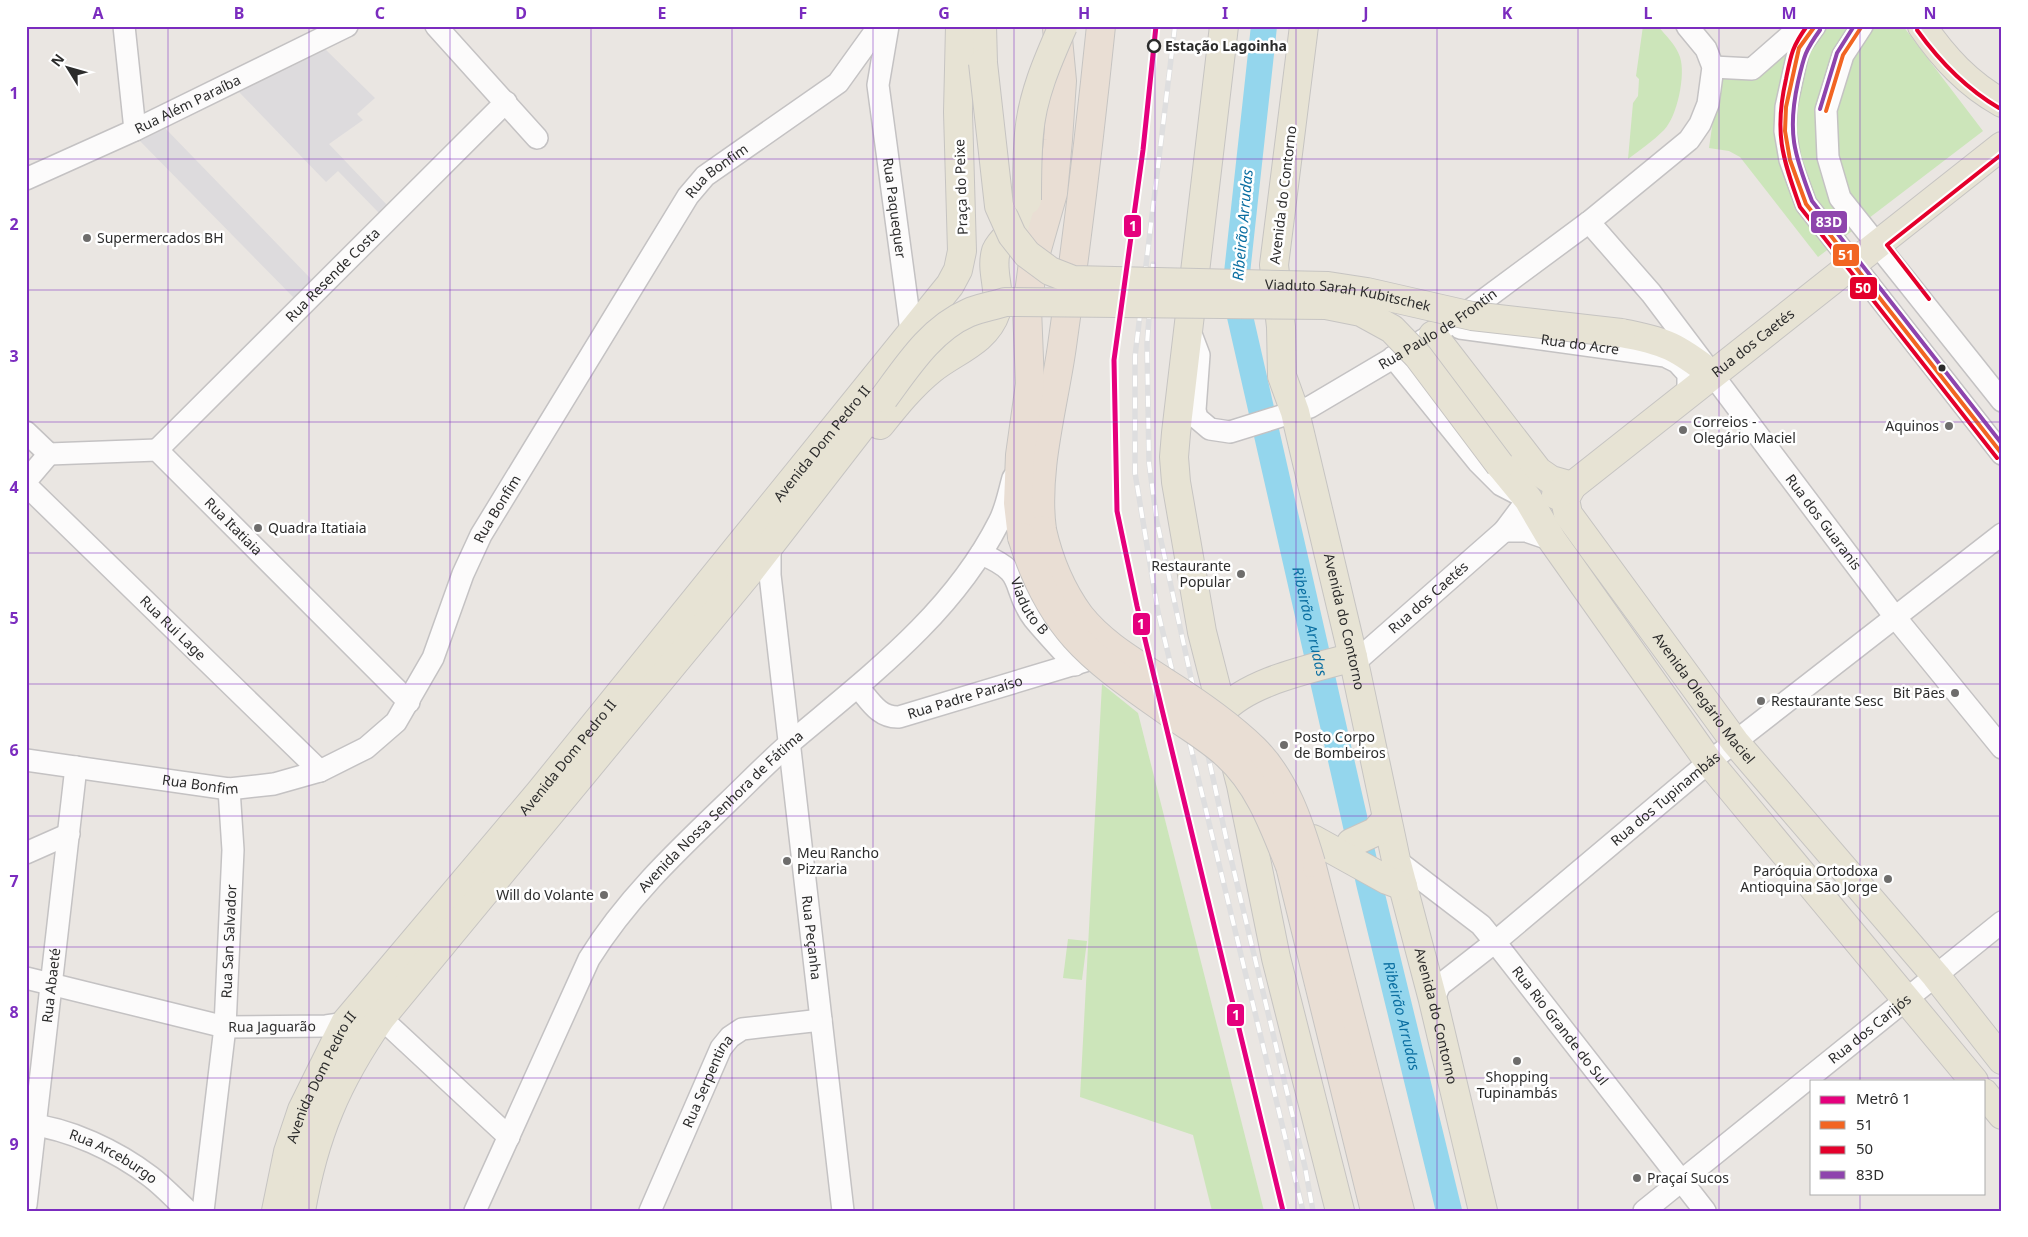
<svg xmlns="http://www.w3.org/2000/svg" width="2028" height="1237" font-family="'Noto Sans',sans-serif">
  <rect width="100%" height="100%" fill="#eae6e2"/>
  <g fill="#dddbdd">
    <polygon points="325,49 375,98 357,114 363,120 329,144 387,205 379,213 338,171 326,182 238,91"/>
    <polygon points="163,126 313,281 295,299 137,138"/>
  </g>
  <g fill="#cce5ba">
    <path d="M1643 26H1658C1666 36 1676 45 1680 57 1686 75 1677 117 1664 130 1653 141 1640 150 1628 159L1633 103 1638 96 1639 79 1636 76Z"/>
    <polygon points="1820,26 1903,26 1983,131 1818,257 1740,157 1729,151 1709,148 1719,78 1756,80"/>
    <polygon points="1102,684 1138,713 1264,1211 1212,1211 1193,1135 1080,1097"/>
    <polygon points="1068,939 1087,941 1082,980 1063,978"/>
  </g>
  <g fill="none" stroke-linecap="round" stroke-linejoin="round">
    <path stroke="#94d6ed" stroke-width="26" id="s1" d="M1264 26 1237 273 1239 312 1370 887 1449 1211"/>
    <g stroke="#c4c2c3" stroke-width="24">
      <g id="minor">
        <polyline points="124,26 135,130"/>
        <polyline points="436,26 537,138"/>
        <path id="s2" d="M888 26 878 85 911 331"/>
        <polyline points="1815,26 1799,48 1786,107 1785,131 1790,160 1806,204 2002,454"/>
        <polyline points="1862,26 1843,55 1826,110 1828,157 1840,198 2002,401"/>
        <polyline points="1713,67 1752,69 1801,26"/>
        <path id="s3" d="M26 179 135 130 347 26"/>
        <path id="s4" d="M1589 222 1651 293 1895 617 2002 748"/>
        <path id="s5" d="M1188 326 1199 355 1195 410 1197 418 1210 429 1230 432 1310 407 1447 326 1477 305 1589 222 1689 140 1700 124 1708 104 1713 67 1706 49 1687 26"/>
        <path id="s6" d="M1460 328 1665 356 1677 362 1688 374V392"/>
        <path id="s7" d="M26 432 49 454 157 450 409 702"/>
        <path id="s8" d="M157 450 506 102"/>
        <polyline points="26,481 49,454"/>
        <path id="s9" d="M26 485 320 771"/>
        <polyline points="1504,531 1526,531 1552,540"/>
        <path id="s10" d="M770 545V575L843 1211"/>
        <path id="s11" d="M981 554C1030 574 1009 586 1034 619 1047 635 1062 650 1075 665"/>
        <path id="s12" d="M1354 663 1504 531 1528 499 1501 485 1478 462 1393 357"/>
        <path id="s13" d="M858 687C870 701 879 718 899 717L1085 661"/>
        <path id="s14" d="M26 760 229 789 274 784 320 771 366 748 396 722 433 658 463 574 481 535 688 196 705 176 838 83 879 26"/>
        <polyline points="26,853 69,834"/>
        <path id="s15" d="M1396 860 1481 925 1495 942 1705 1211"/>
        <path id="s16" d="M26 978 225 1027 326 1026 381 1018 509 1137"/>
        <path id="s17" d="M1433 1000 1440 985 1495 942 1709 762 2002 534"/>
        <path id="s18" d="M26 1124C69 1128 117 1151 151 1177 164 1187 176 1200 188 1211"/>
        <path id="s19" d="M26 1205 76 767"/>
        <path id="s20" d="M203 1211 225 1027 233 850 229 789"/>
        <path id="s21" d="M475 1211 589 959C626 899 677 851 727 803 748 783 768 762 790 743 868 677 952 615 999 522 1006 509 1009 492 1013 478"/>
        <path id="s22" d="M650 1211 721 1048 730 1037 742 1029 821 1020"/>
        <path id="s23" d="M1644 1211 2002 922"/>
      </g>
    </g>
    <g stroke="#c6c4c2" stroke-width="30">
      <g id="major">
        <polyline points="982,26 983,63"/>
        <polyline points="1224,26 1176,433 1174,457 1176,482 1202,632 1241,785 1276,958 1340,1211"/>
        <path id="s24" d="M1304 26 1274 265 1281 327 1282 376 1295 412 1353 657 1396 860 1433 1000 1483 1211"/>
        <path d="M1922 26C1944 58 1968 84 2002 103"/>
        <path d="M1621 333C1666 341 1677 347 1712 374"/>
        <polyline points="1433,335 1538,471 1551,480 1572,486"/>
        <path d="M880 425C896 405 912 385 932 369 954 351 986 342 996 312 1002 292 990 271 996 251 1000 242 1009 235 1015 228 1022 220 1024 210 1027 200"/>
        <polyline points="1500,465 1528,499 1552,540 1709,762 1974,1081"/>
        <path id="s25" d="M1572 486 1565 499 1568 514 1735 742 1936 976 2002 1060"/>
        <path id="s26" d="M1556 495 1572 486 2002 146"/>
        <path d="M1221 712C1250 680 1312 669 1353 657"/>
        <polyline points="1351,843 1375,832 1387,818"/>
        <polyline points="1283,848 1313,839 1387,880 1403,886"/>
        <polyline points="1984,1093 2002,1115"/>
        <path id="s27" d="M276 1211 288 1152 302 1110 345 1023 540 792 950 285 958 270 962 251 958 112 960 26"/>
        <path d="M301 1211C314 1135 337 1081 381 1018L750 571 884 398"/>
      </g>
    </g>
    <g stroke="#c6c4c2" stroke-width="30">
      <g id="highway">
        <path d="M1042 530C1034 471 1054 404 1062 346 1077 240 1090 133 1101 26"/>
        <polyline points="1022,537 1018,503 1020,455 1030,384 1027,308 1033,263 1053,193 1058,140 1062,81 1057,28"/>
        <polyline points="1311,863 1400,1211"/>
        <polyline points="1290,866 1375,1211"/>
      </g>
    </g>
    <use href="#minor" stroke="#fcfbfb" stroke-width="21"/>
    <use href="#major" stroke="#e7e3d4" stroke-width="28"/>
    <use href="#highway" stroke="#e9ded4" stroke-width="28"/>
    <g stroke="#dededf" stroke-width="5.5">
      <g id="rail">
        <polyline points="1175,26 1135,356 1135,473 1158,612 1303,1211"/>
        <polyline points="1153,264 1147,344 1149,463 1157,522 1227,842 1305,1167 1313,1211"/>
      </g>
    </g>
    <use href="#rail" stroke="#fff" stroke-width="4" stroke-dasharray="11" stroke-linecap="butt"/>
    <g stroke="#c6c4c2" stroke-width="30" stroke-linecap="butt">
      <g id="major-bridge">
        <path id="s28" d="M983 63 999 206 1012 235 1027 254 1050 271 1073 280 1328 286 1367 292 1472 316 1621 333"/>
        <path d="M1027 200C1027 178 1027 156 1029 134 1032 96 1048 60 1063 26"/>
        <path d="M884 398C907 367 931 329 968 313 979 308 993 306 1005 302L1326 305 1361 312 1392 329 1418 356 1500 465"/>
      </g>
    </g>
    <g stroke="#c6c4c2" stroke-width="30" stroke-linecap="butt">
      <g id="highway-bridge">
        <path d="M1042 530C1049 561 1061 590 1080 616 1102 644 1134 662 1163 681 1195 701 1227 723 1254 749 1285 780 1299 823 1311 863"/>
        <path d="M1022 537C1053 637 1097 661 1178 719 1194 730 1212 741 1227 755 1259 784 1274 826 1290 866"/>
      </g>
    </g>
    <use href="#major-bridge" stroke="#e7e3d4" stroke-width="28"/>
    <use href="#highway-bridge" stroke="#e9ded4" stroke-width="28"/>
    <g stroke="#fff" stroke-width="8">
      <g id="bus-1">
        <polyline points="1815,26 1799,48 1786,107 1785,131 1790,160 1806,204 2002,454"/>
        <polyline points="1826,111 1843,55 1862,26"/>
      </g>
    </g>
    <g stroke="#fff" stroke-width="8">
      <g id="bus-2">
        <path d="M1807 26C1792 47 1791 54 1786 79 1774 132 1782 157 1800 207L1997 458"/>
        <path d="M1917 30C1940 62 1965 88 1999 108"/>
        <polyline points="1929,299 1887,245 2002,154"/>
      </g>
    </g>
    <g stroke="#fff" stroke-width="8">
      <g id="bus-3">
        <path d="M1820 30C1805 51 1804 56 1798 82 1787 132 1794 154 1812 201L2002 444"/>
        <polyline points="1820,109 1837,53 1854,26"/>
      </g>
    </g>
    <use href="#bus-1" stroke="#f26522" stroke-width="4"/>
    <use href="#bus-2" stroke="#e4002b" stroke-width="4"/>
    <use href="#bus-3" stroke="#8e44ad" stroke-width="4"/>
    <g stroke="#fff" stroke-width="9">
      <polyline id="metro-1" points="1156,26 1143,150 1114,360 1117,511 1137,606 1283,1211"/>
    </g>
    <use href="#metro-1" stroke="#e5007d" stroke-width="5"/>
  </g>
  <path fill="none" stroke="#7b2cbf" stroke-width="1" stroke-opacity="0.55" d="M168 26V1211M309 26V1211M450 26V1211M591 26V1211M732 26V1211M873 26V1211M1014 26V1211M1155 26V1211M1296 26V1211M1437 26V1211M1578 26V1211M1719 26V1211M1860 26V1081M26 159H2002M26 290H2002M26 422H2002M26 553H2002M26 684H2002M26 816H2002M26 947H2002M26 1078H2002M1860 1193V1211"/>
  <circle fill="#fff" stroke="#2c2c2c" stroke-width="2.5" cx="1154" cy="46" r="6"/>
  <g fill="#6e6d6c" stroke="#fff" stroke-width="2">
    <circle cx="87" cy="238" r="5"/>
    <circle cx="1949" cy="426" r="5"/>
    <circle cx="1683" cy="430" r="5"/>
    <circle cx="258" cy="528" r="5"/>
    <circle cx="1241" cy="574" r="5"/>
    <circle cx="1955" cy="693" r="5"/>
    <circle cx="1761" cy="701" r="5"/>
    <circle cx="1284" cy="745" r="5"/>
    <circle cx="787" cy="861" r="5"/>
    <circle cx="1888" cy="879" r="5"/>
    <circle cx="604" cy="895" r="5"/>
    <circle cx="1517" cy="1061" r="5"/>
    <circle cx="1637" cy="1178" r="5"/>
  </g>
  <circle fill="#2c2c2c" stroke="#fff" stroke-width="2" cx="1942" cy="368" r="4.5"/>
  <g text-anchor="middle" stroke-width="5" stroke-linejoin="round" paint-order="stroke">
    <g font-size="14" font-weight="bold" fill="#2c2c2c" stroke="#fff" text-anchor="start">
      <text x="1165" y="51">Estação Lagoinha</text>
    </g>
    <g font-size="14" fill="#2c2c2c" stroke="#fff">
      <text dy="5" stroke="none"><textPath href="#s3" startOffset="178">Rua Além Paraíba</textPath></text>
      <text dy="5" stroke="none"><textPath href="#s14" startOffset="1031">Rua Bonfim</textPath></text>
      <text transform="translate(961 187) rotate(-92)" y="5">Praça do Peixe</text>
      <text transform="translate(1283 195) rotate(-83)" y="5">Avenida do Contorno</text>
      <text dy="5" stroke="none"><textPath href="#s2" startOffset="184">Rua Paquequer</textPath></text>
      <text dy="5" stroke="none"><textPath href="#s8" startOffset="248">Rua Resende Costa</textPath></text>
      <text dy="5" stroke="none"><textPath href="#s28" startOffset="529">Viaduto Sarah Kubitschek</textPath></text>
      <text dy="5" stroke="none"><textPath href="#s5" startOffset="365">Rua Paulo de Frontin</textPath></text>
      <text dy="5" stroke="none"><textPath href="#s26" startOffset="249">Rua dos Caetés</textPath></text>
      <text dy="5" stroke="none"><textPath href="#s6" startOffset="121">Rua do Acre</textPath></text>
      <text dy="5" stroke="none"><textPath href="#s27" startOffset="952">Avenida Dom Pedro II</textPath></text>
      <text dy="5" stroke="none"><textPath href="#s14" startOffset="626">Rua Bonfim</textPath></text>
      <text dy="5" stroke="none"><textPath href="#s4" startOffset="381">Rua dos Guaranis</textPath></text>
      <text dy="5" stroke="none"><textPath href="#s7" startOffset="248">Rua Itatiaia</textPath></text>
      <text dy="5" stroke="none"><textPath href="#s12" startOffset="99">Rua dos Caetés</textPath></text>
      <text dy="5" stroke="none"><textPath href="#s11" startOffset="74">Viaduto B</textPath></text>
      <text dy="5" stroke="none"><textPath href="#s24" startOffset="606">Avenida do Contorno</textPath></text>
      <text dy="5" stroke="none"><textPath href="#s9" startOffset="205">Rua Rui Lage</textPath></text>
      <text dy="5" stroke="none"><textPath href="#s13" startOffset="122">Rua Padre Paraíso</textPath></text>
      <text dy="5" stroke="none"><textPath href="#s25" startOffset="259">Avenida Olegário Maciel</textPath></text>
      <text dy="5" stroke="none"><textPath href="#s27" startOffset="548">Avenida Dom Pedro II</textPath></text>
      <text dy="5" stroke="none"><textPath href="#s14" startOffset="176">Rua Bonfim</textPath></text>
      <text dy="5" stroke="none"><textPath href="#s17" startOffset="309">Rua dos Tupinambás</textPath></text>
      <text dy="5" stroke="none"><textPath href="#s21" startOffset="475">Avenida Nossa Senhora de Fátima</textPath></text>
      <text dy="5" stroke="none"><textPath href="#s10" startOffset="395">Rua Peçanha</textPath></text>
      <text dy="5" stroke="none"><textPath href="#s20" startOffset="271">Rua San Salvador</textPath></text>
      <text dy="5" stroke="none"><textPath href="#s19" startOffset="221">Rua Abaeté</textPath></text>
      <text dy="5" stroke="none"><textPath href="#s24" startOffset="1011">Avenida do Contorno</textPath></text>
      <text dy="5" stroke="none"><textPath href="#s16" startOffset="252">Rua Jaguarão</textPath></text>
      <text dy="5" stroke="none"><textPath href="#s15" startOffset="235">Rua Rio Grande do Sul</textPath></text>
      <text dy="5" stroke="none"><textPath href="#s23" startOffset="290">Rua dos Carijós</textPath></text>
      <text dy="5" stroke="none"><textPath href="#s27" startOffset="142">Avenida Dom Pedro II</textPath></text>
      <text dy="5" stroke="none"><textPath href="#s22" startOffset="142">Rua Serpentina</textPath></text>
      <text dy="5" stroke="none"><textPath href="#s18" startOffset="94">Rua Arceburgo</textPath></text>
    </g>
    <g font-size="14" fill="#2c2c2c" stroke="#fff" text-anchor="start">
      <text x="97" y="243">Supermercados BH</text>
      <text x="1693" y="427">Correios -<tspan x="1693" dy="16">Olegário Maciel</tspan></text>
      <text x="1939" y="431" text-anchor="end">Aquinos</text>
      <text x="268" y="533">Quadra Itatiaia</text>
      <text x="1231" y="571" text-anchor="end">Restaurante<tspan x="1231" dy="16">Popular</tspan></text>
      <text x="1945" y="698" text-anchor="end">Bit Pães</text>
      <text x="1771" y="706">Restaurante Sesc</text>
      <text x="1294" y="742">Posto Corpo<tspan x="1294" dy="16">de Bombeiros</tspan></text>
      <text x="797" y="858">Meu Rancho<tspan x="797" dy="16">Pizzaria</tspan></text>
      <text x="1878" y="876" text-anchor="end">Paróquia Ortodoxa<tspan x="1878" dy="16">Antioquina São Jorge</tspan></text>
      <text x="594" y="900" text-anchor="end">Will do Volante</text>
      <text x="1517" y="1082" text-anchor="middle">Shopping<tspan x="1517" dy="16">Tupinambás</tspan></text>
      <text x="1647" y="1183">Praçaí Sucos</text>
    </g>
    <g font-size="15" font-style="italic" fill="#0a6ea1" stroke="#fff">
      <text transform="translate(1243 225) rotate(-85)" y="5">Ribeirão Arrudas</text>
      <text dy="5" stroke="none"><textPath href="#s1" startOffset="605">Ribeirão Arrudas</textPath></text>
      <text dy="5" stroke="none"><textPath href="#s1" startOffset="1010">Ribeirão Arrudas</textPath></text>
    </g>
  </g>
  <g stroke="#fff" stroke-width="2">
    <rect x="1810" y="210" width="38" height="24" rx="5" fill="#8e44ad"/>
    <rect x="1123" y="214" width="19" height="24" rx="5" fill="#e5007d"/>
    <rect x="1832" y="243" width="28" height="24" rx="5" fill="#f26522"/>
    <rect x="1849" y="276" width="29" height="24" rx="5" fill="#e4002b"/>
    <rect x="1132" y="612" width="19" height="24" rx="5" fill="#e5007d"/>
    <rect x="1226" y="1003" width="19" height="24" rx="5" fill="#e5007d"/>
  </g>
  <g font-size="14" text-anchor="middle" font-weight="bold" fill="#fff">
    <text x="1829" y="227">83D</text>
    <text x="1133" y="231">1</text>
    <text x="1846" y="260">51</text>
    <text x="1863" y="293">50</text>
    <text x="1141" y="629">1</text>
    <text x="1236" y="1020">1</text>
  </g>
  <rect width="2028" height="1237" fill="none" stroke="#ffffff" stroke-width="55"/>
  <rect x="1810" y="1080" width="175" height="115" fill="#ffffff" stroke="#ababab"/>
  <rect x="1820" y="1096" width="25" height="8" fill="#e5007d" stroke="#ababab"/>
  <text x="1856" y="1104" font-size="15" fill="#2c2c2c">Metrô 1</text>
  <rect x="1820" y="1121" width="25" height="8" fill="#f26522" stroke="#ababab"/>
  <text x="1856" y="1130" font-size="15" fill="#2c2c2c">51</text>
  <rect x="1820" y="1146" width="25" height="8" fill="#e4002b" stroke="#ababab"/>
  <text x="1856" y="1154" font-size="15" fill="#2c2c2c">50</text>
  <rect x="1820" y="1171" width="25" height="8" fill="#8e44ad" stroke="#ababab"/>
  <text x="1856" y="1180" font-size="15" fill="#2c2c2c">83D</text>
  <g transform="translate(68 68) rotate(307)" stroke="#ffffff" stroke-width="4" paint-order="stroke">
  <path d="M0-4L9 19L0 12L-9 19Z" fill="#2c2c2c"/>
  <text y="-8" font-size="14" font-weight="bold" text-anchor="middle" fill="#2c2c2c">N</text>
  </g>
  <rect x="28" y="28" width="1972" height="1182" fill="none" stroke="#7b2cbf" stroke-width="2"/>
  <g font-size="16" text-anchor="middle" font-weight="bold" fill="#7b2cbf">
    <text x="98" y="19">A</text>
    <text x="239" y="19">B</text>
    <text x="380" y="19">C</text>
    <text x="521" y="19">D</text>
    <text x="662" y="19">E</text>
    <text x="803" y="19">F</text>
    <text x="944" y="19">G</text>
    <text x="1084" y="19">H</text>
    <text x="1225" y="19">I</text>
    <text x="1366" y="19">J</text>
    <text x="1507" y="19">K</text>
    <text x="1648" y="19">L</text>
    <text x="1789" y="19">M</text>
    <text x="1930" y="19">N</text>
    <text x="14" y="99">1</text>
    <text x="14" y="230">2</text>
    <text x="14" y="362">3</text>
    <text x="14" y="493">4</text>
    <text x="14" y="624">5</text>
    <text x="14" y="756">6</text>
    <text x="14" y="887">7</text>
    <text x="14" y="1018">8</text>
    <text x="14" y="1150">9</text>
  </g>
</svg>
